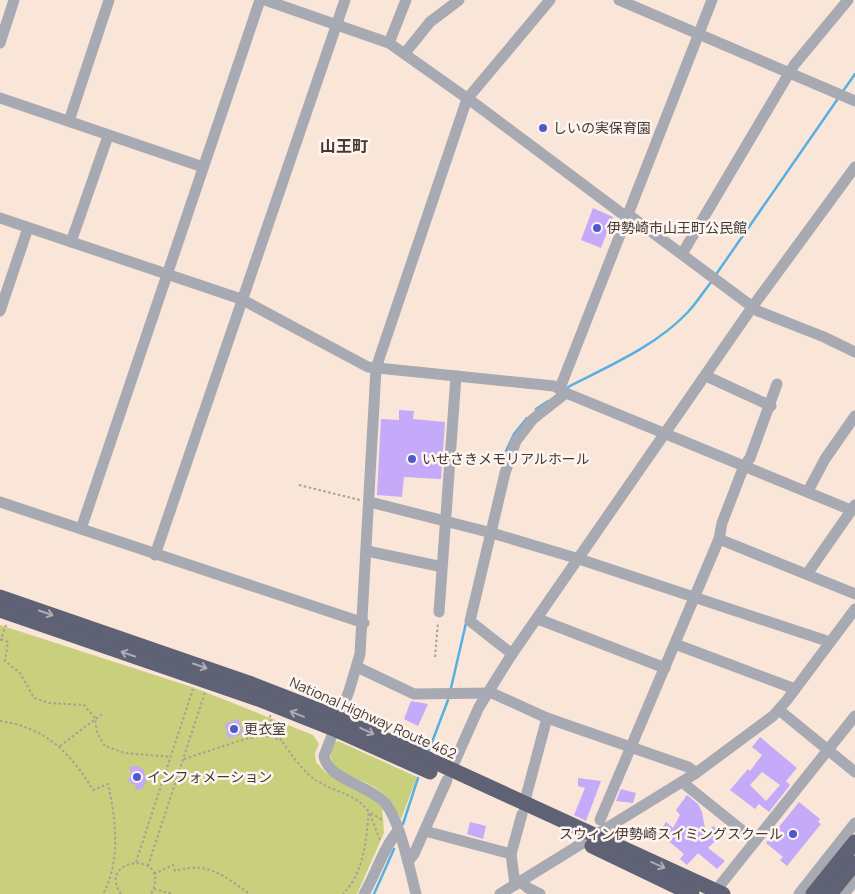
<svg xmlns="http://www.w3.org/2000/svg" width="855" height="894" font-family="Manrope,'Noto Sans JP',sans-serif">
  <rect width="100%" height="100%" fill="#fae6d8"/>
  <g fill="#c8cf7d">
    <polygon points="0,625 195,688 313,735 319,744 315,753 316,762 326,773 366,793 382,806 384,833 357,894 0,894"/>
    <path d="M338 741 417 777 401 819C395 808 390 799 380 791 362 776 320 775 333 743Z"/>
  </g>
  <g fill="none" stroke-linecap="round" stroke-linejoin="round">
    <g stroke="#56b0e1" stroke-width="2.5">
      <polyline points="843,91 855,74"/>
      <polyline points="717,273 837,100"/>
      <path d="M568 387C609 366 656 346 688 312 697 302 704 291 712 281"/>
      <polyline points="536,409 548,401"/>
      <polyline points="506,451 514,434 527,418"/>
      <polyline points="451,688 466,623"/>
      <polyline points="429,750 448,700"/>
      <polyline points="403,824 418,778"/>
      <polyline points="374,894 394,849"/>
    </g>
  </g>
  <g fill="#c4aaf8" fill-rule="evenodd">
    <polygon points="593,208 613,217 601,248 581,240"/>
    <polygon points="399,410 414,411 413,419 445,422 441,479 404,477 402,497 377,495 381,419 399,420"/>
    <polygon points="411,701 428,704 418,726 404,719"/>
    <polygon points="238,719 243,733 228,739 225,724"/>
    <path d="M760 737 797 768 786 781 790 785 769 812 759 804 755 809 730 790 748 769 750 771 762 755 752 747ZM762 772 780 785 766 801 750 785Z"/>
    <polygon points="137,766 144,770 146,782 143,788 135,790 136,786 128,781 131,772 129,767"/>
    <polygon points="578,778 601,781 586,821 574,815 585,788 578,786"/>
    <polygon points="621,789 636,793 633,803 616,801"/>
    <polygon points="687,795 698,804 702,812 706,834 713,826 723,833 708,848 725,861 717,869 698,853 687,865 680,859 684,854 659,833 666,822 673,828 680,815 676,810"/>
    <polygon points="799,802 820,819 818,822 821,824 787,866 780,860 783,857 766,843"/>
    <polygon points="470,822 486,826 483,839 467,834"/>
  </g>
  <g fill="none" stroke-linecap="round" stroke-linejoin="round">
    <g stroke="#ad9e94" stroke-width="2" stroke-dasharray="2.5 2.5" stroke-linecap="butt">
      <polyline points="299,485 360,500"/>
      <polyline points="1,639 8,642 5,661 20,673 34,698 49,703 84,705 95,718 97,733 105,746 125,753 171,757"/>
      <polyline points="0,641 6,625"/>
      <polyline points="435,657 438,622"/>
      <path d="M270 715C272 731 300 769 314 779 332 792 356 793 369 812 366 840 364 873 343 894"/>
      <path d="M0 721C45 727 71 753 93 790L108 784C116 819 121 861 103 894"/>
      <polyline points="60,746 102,714"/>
      <polyline points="184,759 248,738 266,736 282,740"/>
      <polyline points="371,813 384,821"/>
      <polyline points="370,814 380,840"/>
      <polyline points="136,862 193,689"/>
      <polyline points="148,866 205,692"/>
      <path d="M154 874 173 865 175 871C210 861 223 876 250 894"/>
      <polyline points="154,889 173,894"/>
      <path d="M121 894C95 857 174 849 151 894"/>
    </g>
    <g stroke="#a8aab3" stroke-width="11">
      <polyline points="265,0 389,43 478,106 621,213 633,218 758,311 824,337 855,352"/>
      <polyline points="619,0 855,101"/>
      <polyline points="0,43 14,0"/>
      <polyline points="389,43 406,0"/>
      <polyline points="405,53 430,22 459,0"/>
      <polyline points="0,98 203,167"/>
      <polyline points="69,121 109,0"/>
      <polyline points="0,218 241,299 368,367 554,386 566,393 851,510"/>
      <polyline points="71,242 108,136"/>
      <polyline points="682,254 794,65 848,0"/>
      <polyline points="0,311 28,228"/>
      <polyline points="706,376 771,406"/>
      <polyline points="560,388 712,0"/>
      <polyline points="808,491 825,459 855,416"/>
      <polyline points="0,502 364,623"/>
      <polyline points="370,502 492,533 579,559 830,642"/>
      <polyline points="81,529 260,0"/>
      <polyline points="719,539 855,594"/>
      <polyline points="367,551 438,566"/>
      <polyline points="155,555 345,0"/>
      <polyline points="807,574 855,505"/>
      <polyline points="439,612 456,376"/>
      <polyline points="538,619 665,668"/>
      <polyline points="675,644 795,689"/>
      <polyline points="512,654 470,621 505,473 516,441 533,419 566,393"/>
      <polyline points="357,667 414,694 492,693 547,718 688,767 696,773"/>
      <polyline points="779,710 855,772"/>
      <polyline points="451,770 479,707 512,654 753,306 855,167"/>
      <polyline points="682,782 754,840"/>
      <polyline points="524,804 547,718"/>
      <polyline points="600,820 719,539 722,523 744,466 750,458 777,384"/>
      <polyline points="425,831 511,854"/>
      <polyline points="408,862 414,854 447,780"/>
      <polyline points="520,881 528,888 540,894"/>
      <polyline points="721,884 855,716"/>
      <polyline points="515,885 511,854 522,814"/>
      <path d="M364 894C376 874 383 848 398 831"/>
      <path d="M416 894C410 871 400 820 385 803 369 785 328 780 324 756L349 691 360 654 376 369 380 356 467 99 550 0"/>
      <polyline points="500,894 696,773 773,716 787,700 855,609"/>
      <polyline points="799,894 855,823"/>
      <polyline points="844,894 855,880"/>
    </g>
    <g stroke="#5e6274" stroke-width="15">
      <polyline points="0,597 249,683 339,718 723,894"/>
      <polyline points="0,610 261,700 334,729 430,772"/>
      <polyline points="592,846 692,894"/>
      <polyline points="813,894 855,842"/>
      <polyline points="830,894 855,863"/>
    </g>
  </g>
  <defs><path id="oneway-shaft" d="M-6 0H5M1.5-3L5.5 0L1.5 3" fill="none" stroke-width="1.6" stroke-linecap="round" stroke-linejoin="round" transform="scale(1.25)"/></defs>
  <g stroke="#aeacb2">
    <use href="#oneway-shaft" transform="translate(46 613) rotate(19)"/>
    <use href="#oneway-shaft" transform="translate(128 654) rotate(-161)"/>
    <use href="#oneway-shaft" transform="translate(200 666) rotate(19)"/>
    <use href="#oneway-shaft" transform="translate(297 714) rotate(-158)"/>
    <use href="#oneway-shaft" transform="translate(367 731) rotate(25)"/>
    <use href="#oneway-shaft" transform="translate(658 865) rotate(24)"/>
  </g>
  <g fill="#4c5acf" stroke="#fef5f0" stroke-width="2">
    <circle cx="543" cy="128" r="5"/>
    <circle cx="597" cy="228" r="5"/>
    <circle cx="412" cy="459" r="5"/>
    <circle cx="234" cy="729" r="5"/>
    <circle cx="137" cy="777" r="5"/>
    <circle cx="793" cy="834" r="5"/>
  </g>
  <g text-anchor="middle" stroke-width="5" stroke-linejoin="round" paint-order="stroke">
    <g font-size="14" fill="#413933" stroke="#fef5f0" text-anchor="start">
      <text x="553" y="133">しいの実保育園</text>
      <text x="607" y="233">伊勢崎市山王町公民館</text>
      <text x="422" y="464">いせさきメモリアルホール</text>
      <text x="244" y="734">更衣室</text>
      <text x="147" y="782">インフォメーション</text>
      <text x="783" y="839" text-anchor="end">スウィン伊勢崎スイミングスクール</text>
    </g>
    <g font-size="14" fill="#413933" stroke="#fef5f0">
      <text transform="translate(373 718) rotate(24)" y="5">National Highway Route 462</text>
    </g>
    <g font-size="16" font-weight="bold" fill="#47372c" stroke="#fef5f0">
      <text x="344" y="152">山王町</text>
    </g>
  </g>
</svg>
